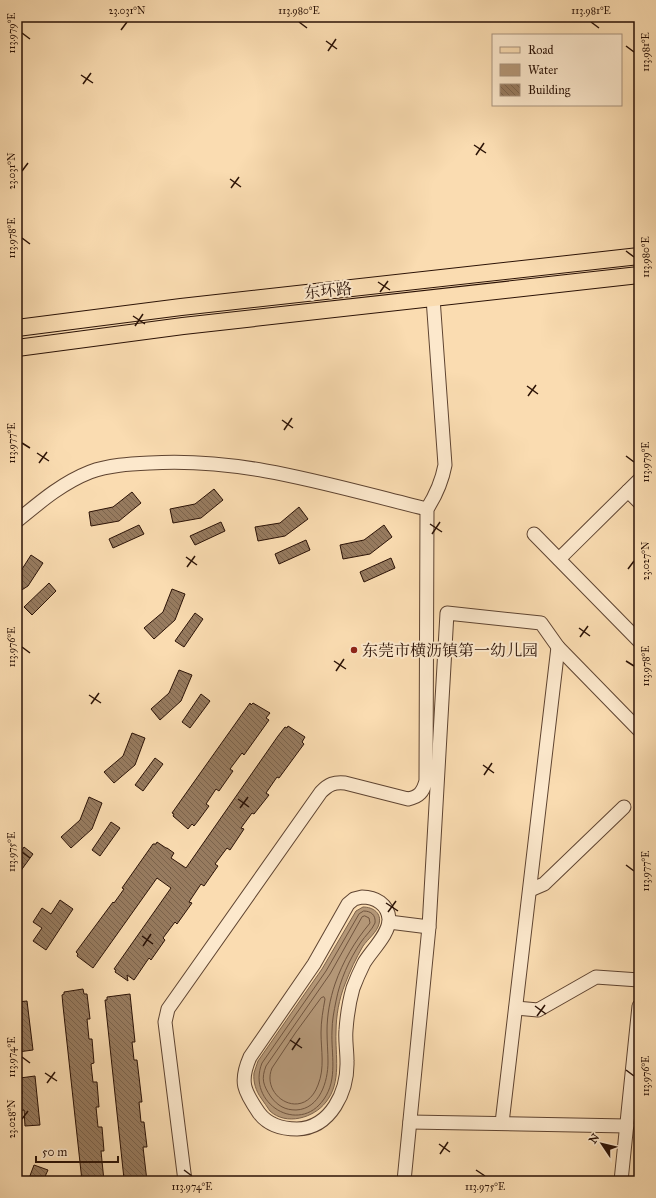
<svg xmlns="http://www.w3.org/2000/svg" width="656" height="1198" font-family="'IM FELL Great Primer','Noto Serif SC',serif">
  <defs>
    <pattern id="building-back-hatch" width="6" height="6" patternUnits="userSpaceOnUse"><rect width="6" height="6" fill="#977b5f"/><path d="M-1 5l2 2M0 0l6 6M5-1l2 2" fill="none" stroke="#7b634c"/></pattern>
  </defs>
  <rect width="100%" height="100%" fill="#fadcb1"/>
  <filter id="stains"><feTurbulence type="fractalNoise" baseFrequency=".005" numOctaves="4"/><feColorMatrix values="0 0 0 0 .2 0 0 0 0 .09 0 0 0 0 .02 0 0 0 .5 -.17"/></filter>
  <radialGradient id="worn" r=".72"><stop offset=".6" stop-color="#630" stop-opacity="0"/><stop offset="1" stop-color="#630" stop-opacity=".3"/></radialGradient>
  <path fill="#b49777" stroke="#7d624a" d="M363 907C373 907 382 913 379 924 377 932 368 939 363 946 356 958 350 971 345 984 339 999 336 1016 336 1032 335 1055 342 1082 326 1102 314 1118 286 1126 270 1111 267 1107 264 1102 261 1098 256 1091 253 1082 254 1073 255 1069 257 1065 258 1061L322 969 356 911Z"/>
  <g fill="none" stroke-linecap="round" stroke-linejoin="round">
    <g stroke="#70543e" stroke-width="1">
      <path d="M364 911C371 911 376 915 375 923 372 930 365 936 361 942 349 960 340 980 336 1001 334 1011 332 1021 332 1031 331 1054 338 1079 324 1099 299 1136 246 1103 262 1063L326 971 359 914Z"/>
      <path d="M365 916 369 918 370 923C355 941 343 961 335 984 330 999 327 1015 327 1031 327 1042 328 1052 328 1062 328 1081 320 1109 296 1110 285 1110 278 1106 271 1097 263 1085 261 1079 266 1066L330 974 362 917Z"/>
      <path d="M324 997 325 999C323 1010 321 1021 321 1033 321 1050 325 1068 318 1085 304 1123 260 1097 272 1068L296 1032 321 998Z"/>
    </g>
  </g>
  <g fill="url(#building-back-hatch)" stroke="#2b1206">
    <polygon points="214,489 223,500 201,518 173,523 170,509 195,504"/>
    <polygon points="132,492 141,503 119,521 91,526 89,512 113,507"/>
    <polygon points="299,507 308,519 285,536 258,541 255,527 280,523"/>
    <polygon points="221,522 225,531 195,545 190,536"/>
    <polygon points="139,525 144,534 113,548 109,539"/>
    <polygon points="384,525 392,537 370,554 343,559 340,545 364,540"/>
    <polygon points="306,540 310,550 279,564 275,554"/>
    <polygon points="31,555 43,563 28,586 17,593 17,577"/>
    <polygon points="391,558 395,568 364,582 360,572"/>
    <polygon points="49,583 56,591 32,615 24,607"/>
    <polygon points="172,589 185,594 175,620 154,639 144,628 163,612"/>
    <polygon points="195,613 203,619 184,647 175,641"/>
    <polygon points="179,670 192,675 181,701 160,720 151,709 169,693"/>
    <polygon points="201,694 210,701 190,728 182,722"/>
    <polygon points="250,703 251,705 253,703 270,713 266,718 269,720 244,755 242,753 230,769 233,771 219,791 216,789 206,804 209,806 198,821 194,826 192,824 188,829 173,816 174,814 172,813"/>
    <polygon points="288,726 305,737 302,742 304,744 279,778 277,777 266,793 269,795 254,814 252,813 241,828 244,829 230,850 227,848 215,864 218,866 204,886 201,884 189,902 192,903 177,924 175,922 163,938 165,940 151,960 149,958 134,980 127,975 128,981 115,972 116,970 114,969 171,888 157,878 93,968 77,956 78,954 76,952 113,902 114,903 124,889 122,888 153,844 156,844 157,842 166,848 167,848 174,853 171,858 186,868 278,736 285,727 287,728"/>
    <polygon points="132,733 145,738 135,765 114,783 104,772 123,756"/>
    <polygon points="155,758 163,764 143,791 135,785"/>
    <polygon points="89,797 102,803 92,829 71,848 61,837 80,820"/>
    <polygon points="111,822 120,828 100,856 92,850"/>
    <polygon points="24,847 33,854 17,876 17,850 20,853"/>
    <polygon points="60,900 73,909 46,950 33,941 42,928 33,922 42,908 51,914"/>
    <polygon points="83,989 84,994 87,994 90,1019 87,1019 89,1039 92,1039 94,1063 91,1064 93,1082 97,1082 99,1107 96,1107 98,1127 102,1127 104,1151 101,1151 104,1181 82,1181 63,1006 62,995 64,994 64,992"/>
    <polygon points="130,994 135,1042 132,1042 134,1060 137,1060 142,1102 139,1102 141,1122 144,1122 147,1147 143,1147 147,1181 138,1181 137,1179 127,1181 126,1178 124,1179 105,1000 107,1000 107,997"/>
    <polygon points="27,1001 33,1050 18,1052 17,1002"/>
    <polygon points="35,1076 40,1125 25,1126 24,1110 17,1111 17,1095 22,1094 20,1078"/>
    <polygon points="34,1165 48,1170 43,1181 28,1181"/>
  </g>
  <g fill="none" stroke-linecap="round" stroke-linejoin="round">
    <g stroke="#5f4431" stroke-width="15">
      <g id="minor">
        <polyline points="628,491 639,502"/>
        <path d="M17 521C40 502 62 483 90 472 109 465 130 464 150 463 245 457 336 487 427 509"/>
        <polyline points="534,534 639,641"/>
        <polyline points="559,559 639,480"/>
        <polyline points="530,890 544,884 624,807"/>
        <path d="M362 897C375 897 388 904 389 919 390 933 371 951 364 963 360 971 356 980 353 988 349 1002 347 1016 346 1030 345 1040 347 1050 347 1061 348 1091 331 1128 297 1129 282 1129 268 1125 259 1113 244 1091 239 1082 250 1057L314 964 348 904 354 899Z"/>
        <polyline points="389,922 429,927"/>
        <polyline points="516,1008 538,1010 596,977 639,980"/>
        <polyline points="410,1122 627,1126"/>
        <polyline points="502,1123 558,647"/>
        <path d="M185 1181 165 1022 168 1009 321 792C329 784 334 782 345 783L408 799C419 797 423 792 426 781L427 509C436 495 442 481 445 465L433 298"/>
        <polyline points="404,1181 429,927 447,613 541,623 558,647 639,730"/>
        <polyline points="621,1181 639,1006"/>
      </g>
    </g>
    <g stroke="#2b1206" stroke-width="18">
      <g id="major">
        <polyline points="17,328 181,307 639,256"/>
        <polyline points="17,348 183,326 639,275"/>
      </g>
    </g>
    <use href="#minor" stroke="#fce8cc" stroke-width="13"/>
    <use href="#major" stroke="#fadcb1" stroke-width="16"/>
  </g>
  <path fill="none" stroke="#2b1206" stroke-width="1.5" d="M299 22 307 28M591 22 599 28M121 30 127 22M22 33 30 39M326 41 337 49M626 46 634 52M328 51 336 39M81 75 93 83M83 84 91 73M474 145 486 153M476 155 484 143M22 171 28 163M230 179 241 187M231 188 239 177M22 238 30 244M626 251 634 257M378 282 390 290M380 292 388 281M133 316 145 324M135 326 143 314M527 386 538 394M528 396 536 385M282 420 293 428M284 430 292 418M22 443 30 448M37 453 49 461M626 456 634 462M39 463 47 452M430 524 442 532M432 534 440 522M186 557 197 565M187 567 195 556M628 569 634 561M579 628 590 636M580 637 588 626M22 647 30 653M334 661 346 669M626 661 634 666M336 671 344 659M89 695 101 703M91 704 99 693M483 765 494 773M484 775 492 763M238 799 249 807M240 808 248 797M22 852 30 858M626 865 634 871M386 903 398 911M388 912 396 901M142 936 153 944M143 946 151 934M535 1006 546 1014M537 1016 545 1005M290 1040 302 1048M292 1050 300 1038M22 1057 30 1063M626 1070 634 1076M45 1073 57 1081M47 1083 55 1072M22 1119 28 1111M439 1144 450 1152M440 1154 448 1142M184 1170 192 1176M476 1170 485 1176"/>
  <circle fill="#8f2418" stroke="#fce8cc" stroke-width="1.5" cx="354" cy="650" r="4"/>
  <g text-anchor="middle" stroke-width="4" stroke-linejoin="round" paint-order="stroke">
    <g font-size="16" fill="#2b1206" stroke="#fce8cc">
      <text transform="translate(328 290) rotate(-6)" y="6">东环路</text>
    </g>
    <g font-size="16" fill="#2b1206" stroke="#fce8cc" text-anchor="start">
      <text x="362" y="656">东莞市横沥镇第一幼儿园</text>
    </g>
  </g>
  <rect width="656" height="1198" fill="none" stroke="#fadcb1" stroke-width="44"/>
  <rect x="492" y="34" width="130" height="72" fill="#fce8cc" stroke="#a8927d"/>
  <rect x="500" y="47" width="20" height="6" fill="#fadcb1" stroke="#a8927d"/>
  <text x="528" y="54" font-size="12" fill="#2b1206">Road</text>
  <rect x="500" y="64" width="20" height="12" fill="#b49777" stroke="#a8927d"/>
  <text x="528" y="74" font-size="12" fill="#2b1206">Water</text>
  <rect x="500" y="84" width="20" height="12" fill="url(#building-back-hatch)" stroke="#a8927d"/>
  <text x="528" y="94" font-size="12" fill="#2b1206">Building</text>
  <g transform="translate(602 1144) rotate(305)" stroke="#fce8cc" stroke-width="3" paint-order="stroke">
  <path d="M0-3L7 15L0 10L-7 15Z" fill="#2b1206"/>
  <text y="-6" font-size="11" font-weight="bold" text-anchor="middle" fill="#2b1206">N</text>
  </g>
  <path d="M36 1156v6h82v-6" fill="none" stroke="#2b1206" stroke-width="2"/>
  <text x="42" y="1156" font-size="12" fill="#2b1206" stroke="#fce8cc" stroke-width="3" paint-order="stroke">50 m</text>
  <rect x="22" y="22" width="612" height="1154" fill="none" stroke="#2b1206" stroke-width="1.5"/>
  <g font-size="10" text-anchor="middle" fill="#2b1206">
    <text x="127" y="14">23.031°N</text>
    <text x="299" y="14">113.980°E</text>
    <text x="591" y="14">113.981°E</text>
    <text transform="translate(11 33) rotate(-90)" y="4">113.979°E</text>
    <text transform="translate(645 52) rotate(-90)" y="4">113.981°E</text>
    <text transform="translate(11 171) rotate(-90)" y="4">23.031°N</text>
    <text transform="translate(11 238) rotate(-90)" y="4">113.978°E</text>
    <text transform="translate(645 257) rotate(-90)" y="4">113.980°E</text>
    <text transform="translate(11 443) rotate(-90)" y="4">113.977°E</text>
    <text transform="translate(645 462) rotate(-90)" y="4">113.979°E</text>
    <text transform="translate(645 561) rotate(-90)" y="4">23.027°N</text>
    <text transform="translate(11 647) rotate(-90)" y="4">113.976°E</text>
    <text transform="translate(645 666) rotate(-90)" y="4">113.978°E</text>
    <text transform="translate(11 852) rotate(-90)" y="4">113.975°E</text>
    <text transform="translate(645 871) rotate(-90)" y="4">113.977°E</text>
    <text transform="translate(11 1057) rotate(-90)" y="4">113.974°E</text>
    <text transform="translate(645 1076) rotate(-90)" y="4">113.976°E</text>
    <text transform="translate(11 1119) rotate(-90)" y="4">23.028°N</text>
    <text x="192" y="1190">113.974°E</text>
    <text x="485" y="1190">113.975°E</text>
  </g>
  <rect width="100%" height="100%" filter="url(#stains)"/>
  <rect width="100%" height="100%" fill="url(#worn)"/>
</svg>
